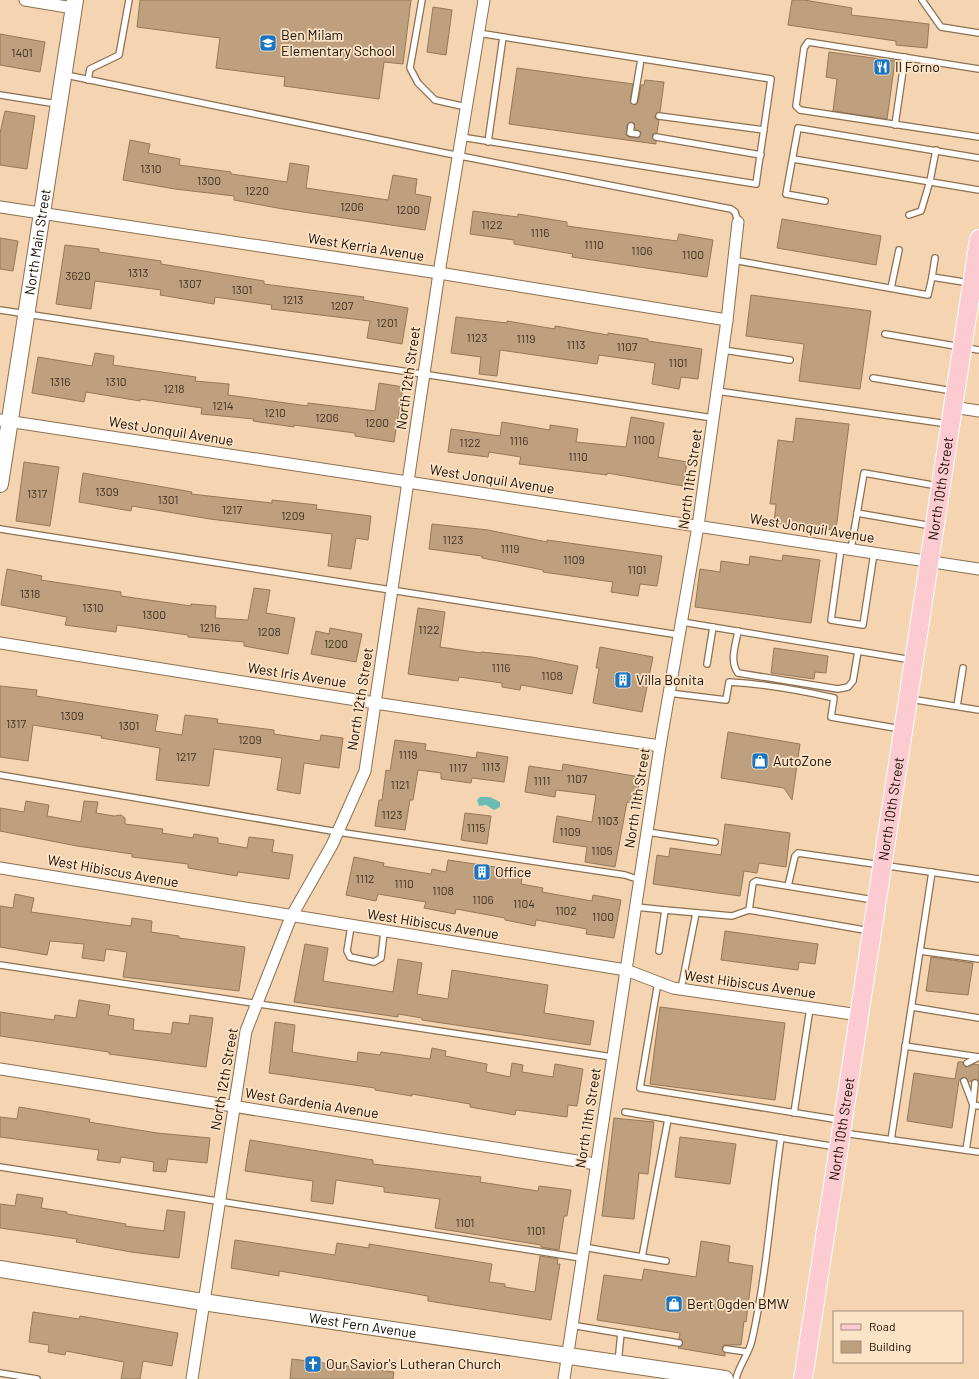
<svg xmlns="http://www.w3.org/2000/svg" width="979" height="1379" font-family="Barlow,sans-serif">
  <rect width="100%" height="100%" fill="#f4d4b1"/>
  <polygon fill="#69bbb6" points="480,797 490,797 500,802 500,807 494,810 486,805 479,806 477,800"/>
  <g fill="#bea07e" stroke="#957857" fill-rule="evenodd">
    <polygon points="140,0 411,0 403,64 384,62 379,99 284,86 285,77 216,68 220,38 137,27"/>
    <polygon points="792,0 804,0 852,8 851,15 929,24 927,48 896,45 896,41 788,25"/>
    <polygon points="433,7 452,10 446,55 427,52"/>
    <polygon points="0,34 45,42 40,72 0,65"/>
    <polygon points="829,52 895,61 887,119 833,111 837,79 826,77"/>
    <path d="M517 68 633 84 630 101 634 105 638 102 641 85H644L645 80 664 82 660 112 655 115V118L659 120 657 133 653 134 652 137 656 141V144L509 124ZM630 122 634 123 635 129 641 132 639 138 629 137 626 135 627 125Z"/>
    <polygon points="5,111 35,116 27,169 0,165 0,133"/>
    <polygon points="130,140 150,144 148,153 180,159 179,165 231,172 231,174 287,182 290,163 309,166 306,188 388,200 393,175 417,179 415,194 431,197 425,230 283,209 234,200 234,196 175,189 123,180"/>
    <polygon points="473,211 518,217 518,214 567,222 567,226 677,241 679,234 713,240 707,277 572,257 573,254 514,244 514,240 470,234"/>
    <polygon points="782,219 881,236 876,265 777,248"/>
    <polygon points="0,238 18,241 13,271 0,269"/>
    <polygon points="65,245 99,249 99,252 161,261 161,264 264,281 264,284 364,297 363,300 408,308 402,344 367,338 370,321 271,309 272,305 215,297 214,304 160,295 161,290 95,281 91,309 56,304"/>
    <polygon points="751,295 871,311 860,389 799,381 804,344 746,336"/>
    <polygon points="456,317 507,323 507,321 555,329 555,326 608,335 608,333 648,339 648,341 702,349 698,379 681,377 679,389 652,384 655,363 599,355 597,364 500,350 497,376 479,374 481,357 451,353"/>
    <polygon points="95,353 114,356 113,365 196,377 195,381 229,384 228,395 308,406 308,403 375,411 379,383 403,387 394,442 355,436 355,433 294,425 294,427 253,421 254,419 201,414 202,408 140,399 140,401 86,392 84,402 32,393 38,357 92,366"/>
    <polygon points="631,417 664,423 658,457 687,462 683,486 607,473 607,475 519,464 521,457 489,452 488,457 448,452 451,429 500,436 502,422 550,430 550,425 578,429 576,442 626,447"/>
    <polygon points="796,418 849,424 836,530 774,523 776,504 770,504 778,440 793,442"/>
    <polygon points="24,462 59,467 50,526 16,521"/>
    <polygon points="83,473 192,492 191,494 272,503 272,500 317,505 316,509 371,516 368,540 356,538 351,569 328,566 332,534 210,519 132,506 131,511 79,502"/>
    <polygon points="432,524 488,530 547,542 547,540 662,556 657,586 640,584 638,596 611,592 613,582 543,572 543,570 482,558 482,556 429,549"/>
    <polygon points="783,555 820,560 811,623 695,607 700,569 720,572 721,561 749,565 750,556 782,561"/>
    <polygon points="7,569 42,576 41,580 121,592 121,596 191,606 191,604 216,606 215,618 248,620 254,588 270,590 266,613 295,618 288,654 244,646 244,642 188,637 188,635 117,625 116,632 65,625 67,617 1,605"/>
    <polygon points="418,608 445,612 440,647 481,653 481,652 532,657 578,666 572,694 521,685 520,690 502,687 502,683 459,677 458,681 408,674"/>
    <polygon points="330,628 362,634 356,662 311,654 316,631 329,634"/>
    <polygon points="600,647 653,657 642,712 593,703 599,668 596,668"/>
    <polygon points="774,648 828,656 826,673 815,672 814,679 771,673"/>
    <polygon points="0,686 37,690 36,696 158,715 155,731 182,735 185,715 218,719 217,723 274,730 274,734 320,741 321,735 343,738 339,768 304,763 300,794 277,790 282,758 214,749 209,786 156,780 160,748 101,738 102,736 33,725 28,761 0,757"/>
    <polygon points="728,732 800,744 792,800 784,788 721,778"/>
    <polygon points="395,740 426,744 425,750 476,758 477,752 508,757 504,782 472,778 471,783 441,779 441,773 418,770 413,800 410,800 405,830 375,826 379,800 382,800 386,770 390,771"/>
    <polygon points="563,764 640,777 636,803 627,802 615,867 585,862 587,847 553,842 557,816 592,822 596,795 556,790 555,797 525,792 529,766 562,771"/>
    <polygon points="26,801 49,805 47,816 81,822 84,801 98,802 96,813 114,816 121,815 125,818 125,824 163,829 162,833 193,838 194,834 218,838 218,843 247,848 249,837 274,840 272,852 293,855 289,879 238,872 237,876 188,868 188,864 132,857 132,854 77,846 0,831 0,808 24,812"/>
    <polygon points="465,813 491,816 487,844 461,840"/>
    <polygon points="725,824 790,833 786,867 759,863 757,873 744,871 740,896 653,884 657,855 669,857 670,848 721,855"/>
    <polygon points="354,857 384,863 383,866 431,874 432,869 446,872 448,860 495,867 523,871 521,884 543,888 542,892 592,901 593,895 621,900 614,938 586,934 587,929 536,920 535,926 505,920 505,918 456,909 455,914 424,908 426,902 378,894 376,901 346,895"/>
    <polygon points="15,894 34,898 31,912 131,926 132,918 152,921 151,932 179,936 179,938 245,947 239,991 123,977 127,952 106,949 104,961 82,958 84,944 50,941 47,955 0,947 0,906 13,908"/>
    <polygon points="725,931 818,944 815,964 799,962 798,970 721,960"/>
    <polygon points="305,944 328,948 323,981 393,992 398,959 422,963 417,994 448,999 452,970 548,985 544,1013 594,1021 590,1045 422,1020 422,1018 398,1014 398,1017 294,1002"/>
    <polygon points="931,957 973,963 968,995 926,991"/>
    <polygon points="79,1000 110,1005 108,1015 134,1019 133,1030 171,1034 173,1022 189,1024 190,1015 213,1018 206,1067 109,1054 109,1052 0,1036 0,1012 54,1020 55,1015 76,1018"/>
    <polygon points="660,1007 785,1023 775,1100 650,1084"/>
    <polygon points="275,1022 295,1025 292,1052 323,1057 357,1062 358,1052 380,1055 381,1052 430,1059 432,1048 446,1051 445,1056 487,1064 486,1072 510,1077 512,1063 523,1065 522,1072 553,1077 555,1064 583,1069 577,1106 568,1105 567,1117 516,1110 515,1115 470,1107 470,1104 412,1094 412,1096 375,1090 375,1088 269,1073"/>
    <polygon points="958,1062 963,1062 966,1067 974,1064 979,1065 979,1082 975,1079 969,1082 964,1077 959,1080 952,1128 907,1121 914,1073 955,1079"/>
    <polygon points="19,1107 90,1119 89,1122 157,1133 210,1138 207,1163 168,1159 166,1172 153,1171 154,1162 121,1157 120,1163 97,1160 99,1150 0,1137 0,1117 17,1119"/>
    <polygon points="614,1118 654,1122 648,1174 639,1173 634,1219 602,1216"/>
    <polygon points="680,1137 736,1144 730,1184 675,1177"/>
    <polygon points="250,1140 373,1160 373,1164 481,1177 480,1182 538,1191 539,1186 571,1190 567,1216 564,1216 559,1250 541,1247 541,1245 435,1228 440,1199 384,1192 384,1187 336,1180 333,1204 311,1201 313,1181 245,1171"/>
    <polygon points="17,1194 43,1198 41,1208 67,1212 67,1214 126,1224 125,1226 164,1231 167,1210 185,1212 179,1258 131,1252 76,1242 77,1239 0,1228 0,1204 15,1206"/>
    <polygon points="235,1240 335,1255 337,1243 369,1248 369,1244 492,1264 489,1282 505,1284 505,1287 535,1292 540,1256 558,1259 557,1264 560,1264 551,1320 428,1301 428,1296 353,1283 279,1271 279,1276 231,1268"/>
    <polygon points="701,1241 730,1246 728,1262 753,1266 746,1322 744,1321 741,1345 724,1345 722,1349 725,1353 725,1356 678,1348 683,1343 679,1339 680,1333 597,1320 604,1275 642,1280 644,1269 696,1277"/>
    <polygon points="33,1312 79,1319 80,1316 178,1333 172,1366 143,1361 140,1379 121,1379 124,1362 66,1351 65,1355 48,1352 49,1345 29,1342"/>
    <polygon points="292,1359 394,1372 393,1379 290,1379"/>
  </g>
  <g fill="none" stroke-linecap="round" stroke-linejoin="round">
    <g stroke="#8c704f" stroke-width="8">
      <g id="lane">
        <polyline points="422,0 410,68 418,83 435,100 466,107"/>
        <polyline points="922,0 941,27 979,33"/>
        <polyline points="979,69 808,42 804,48 796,106 800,110 979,137"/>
        <polyline points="66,75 445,153 731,209 735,212 738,222"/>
        <polyline points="88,80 90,69 119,55 129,0"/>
        <polyline points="0,95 57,104"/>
        <polyline points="634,101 641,59"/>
        <polyline points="659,116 764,130"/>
        <polyline points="895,125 905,57"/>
        <polyline points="631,126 630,133 637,134"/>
        <polyline points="461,137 756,184 771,79 478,33"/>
        <polyline points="656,137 761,155"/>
        <polyline points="488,142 503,37"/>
        <polyline points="793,159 979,190"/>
        <polyline points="825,201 786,194 798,128 979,158"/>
        <polyline points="909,215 921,211 930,181 936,150"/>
        <polyline points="935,258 932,277 970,283"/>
        <polyline points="733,260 928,295 932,277"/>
        <polyline points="891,288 899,250"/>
        <polyline points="0,310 713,418"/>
        <polyline points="885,334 979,350"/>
        <polyline points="723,350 790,360"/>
        <polyline points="873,378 953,391"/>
        <polyline points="717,391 948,424"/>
        <polyline points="857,513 932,526"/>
        <polyline points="0,529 679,635"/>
        <polyline points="841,548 831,620 863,625 874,553"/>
        <polyline points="851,549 864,473 938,486"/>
        <polyline points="682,622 912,660"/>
        <path d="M738 631C736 644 729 661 738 673L838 689 848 687 853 681 858 651"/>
        <polyline points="707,664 713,627"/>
        <path d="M669 693 726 700 729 682C764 684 799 690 834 698L831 717 901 729"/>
        <polyline points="910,699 979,710"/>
        <polyline points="957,706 963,668"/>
        <polyline points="0,775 338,832 625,875 640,880"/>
        <polyline points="647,832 715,842"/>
        <polyline points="788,886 795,856 798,853 979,879"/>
        <polyline points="636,907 665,910"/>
        <polyline points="351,926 347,951 350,957 374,962 381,958 384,932"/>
        <polyline points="870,931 749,910 753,883 756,881 874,900"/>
        <polyline points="659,951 665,910 732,916 749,910"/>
        <polyline points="920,951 979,959"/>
        <polyline points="0,965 612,1057"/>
        <polyline points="658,982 640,1088 840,1120"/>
        <polyline points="681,989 696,913"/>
        <polyline points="912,1007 979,1018"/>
        <polyline points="905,1046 979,1057"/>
        <polyline points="967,1063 979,1057"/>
        <polyline points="964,1081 973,1105 966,1150"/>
        <polyline points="973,1103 975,1083"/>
        <polyline points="973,1105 979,1106"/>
        <polyline points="625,1112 781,1138"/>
        <polyline points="794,1113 810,1008"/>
        <polyline points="843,1133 979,1152"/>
        <polyline points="891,1140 932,872"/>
        <polyline points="0,1167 581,1258"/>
        <polyline points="583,1247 642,1257 668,1119"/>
        <polyline points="642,1257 666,1261"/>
        <polyline points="571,1325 679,1343"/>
        <polyline points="726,1349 747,1352"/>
        <polyline points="618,1363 621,1333"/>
        <polyline points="0,1373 37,1379"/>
        <path d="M736 1379C739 1365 749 1354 752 1340 767 1273 771 1205 781 1138L837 1147"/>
      </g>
    </g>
    <g stroke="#8c704f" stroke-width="13">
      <g id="street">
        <polyline points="25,0 73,8"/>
        <polyline points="0,207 439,273 727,320"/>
        <polyline points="953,407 979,411"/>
        <polyline points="0,420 979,569"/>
        <polyline points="0,643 375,703 660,746"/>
        <polyline points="0,868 626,970 673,988 859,1015"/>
        <polyline points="0,1069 596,1164"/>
        <polyline points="192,1379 246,1031 291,917 332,845 365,771 439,273 484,0"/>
        <polyline points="564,1379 660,746 698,526 727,320 738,222"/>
      </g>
    </g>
    <g stroke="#8c704f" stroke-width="18">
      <g id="secondary">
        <path id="s1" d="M0 484 75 0"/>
        <path id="s2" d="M0 1269 203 1302 725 1379"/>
      </g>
    </g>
    <g stroke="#fff" stroke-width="20">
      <g id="primary">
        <path id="s3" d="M803 1379 979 239"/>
      </g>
    </g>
    <use href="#lane" stroke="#fff" stroke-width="5.5"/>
    <use href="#street" stroke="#fff" stroke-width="11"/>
    <use href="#secondary" stroke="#fff" stroke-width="16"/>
    <use href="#primary" stroke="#fccad1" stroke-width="18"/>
  </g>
  <defs>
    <g id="school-square" transform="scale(0.9)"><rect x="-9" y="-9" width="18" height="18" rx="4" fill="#1974c1" stroke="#fde3c6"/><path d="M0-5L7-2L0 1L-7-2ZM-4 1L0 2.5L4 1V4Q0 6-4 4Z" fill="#fff"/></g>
    <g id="restaurant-square" transform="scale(0.9)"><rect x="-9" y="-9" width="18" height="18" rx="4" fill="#1974c1" stroke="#fde3c6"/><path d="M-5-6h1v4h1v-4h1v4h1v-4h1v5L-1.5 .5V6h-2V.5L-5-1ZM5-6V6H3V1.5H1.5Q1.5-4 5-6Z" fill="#fff"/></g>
    <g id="building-square" transform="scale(0.9)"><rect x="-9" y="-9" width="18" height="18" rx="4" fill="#1974c1" stroke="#fde3c6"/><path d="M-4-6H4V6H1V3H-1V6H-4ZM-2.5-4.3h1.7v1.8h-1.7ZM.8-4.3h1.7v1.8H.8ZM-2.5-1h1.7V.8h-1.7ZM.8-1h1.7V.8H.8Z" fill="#fff"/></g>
    <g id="shop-square" transform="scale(0.9)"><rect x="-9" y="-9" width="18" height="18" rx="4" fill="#1974c1" stroke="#fde3c6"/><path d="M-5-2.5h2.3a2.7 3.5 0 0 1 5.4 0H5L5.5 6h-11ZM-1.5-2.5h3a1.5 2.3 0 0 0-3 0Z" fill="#fff"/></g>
    <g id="church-square" transform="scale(0.9)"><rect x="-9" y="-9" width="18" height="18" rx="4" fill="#1974c1" stroke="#fde3c6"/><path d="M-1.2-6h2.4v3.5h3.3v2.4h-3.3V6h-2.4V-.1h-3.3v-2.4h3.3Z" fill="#fff"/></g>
  </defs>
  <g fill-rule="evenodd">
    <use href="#school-square" x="268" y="43"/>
    <use href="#restaurant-square" x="882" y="67"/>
    <use href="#building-square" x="623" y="680"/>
    <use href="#shop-square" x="760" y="761"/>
    <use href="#building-square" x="482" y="872"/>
    <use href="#shop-square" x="674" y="1304"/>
    <use href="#church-square" x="313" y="1364"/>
  </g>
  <g text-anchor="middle" stroke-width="3.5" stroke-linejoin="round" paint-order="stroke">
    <g font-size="12" fill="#413221">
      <text x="22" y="57">1401</text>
      <text x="151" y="173">1310</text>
      <text x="209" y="185">1300</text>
      <text x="257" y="195">1220</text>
      <text x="352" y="211">1206</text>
      <text x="408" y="214">1200</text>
      <text x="492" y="229">1122</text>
      <text x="540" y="237">1116</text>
      <text x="594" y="249">1110</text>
      <text x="642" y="255">1106</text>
      <text x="693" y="259">1100</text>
      <text x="138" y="277">1313</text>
      <text x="78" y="280">3620</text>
      <text x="190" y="288">1307</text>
      <text x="242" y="294">1301</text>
      <text x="293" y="304">1213</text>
      <text x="342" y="310">1207</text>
      <text x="387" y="327">1201</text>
      <text x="477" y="342">1123</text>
      <text x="526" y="343">1119</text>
      <text x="576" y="349">1113</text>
      <text x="627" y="351">1107</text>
      <text x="678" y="367">1101</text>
      <text x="60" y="386">1316</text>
      <text x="116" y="386">1310</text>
      <text x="174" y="393">1218</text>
      <text x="223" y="410">1214</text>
      <text x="275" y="417">1210</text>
      <text x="327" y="422">1206</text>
      <text x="377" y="427">1200</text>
      <text x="644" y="444">1100</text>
      <text x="519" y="445">1116</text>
      <text x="470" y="447">1122</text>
      <text x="578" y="461">1110</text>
      <text x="107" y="496">1309</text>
      <text x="37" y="498">1317</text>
      <text x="168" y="504">1301</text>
      <text x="232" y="514">1217</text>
      <text x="293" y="520">1209</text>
      <text x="453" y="544">1123</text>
      <text x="510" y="553">1119</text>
      <text x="574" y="564">1109</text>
      <text x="637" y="574">1101</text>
      <text x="30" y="598">1318</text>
      <text x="93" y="612">1310</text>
      <text x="154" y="619">1300</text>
      <text x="210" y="632">1216</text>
      <text x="429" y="634">1122</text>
      <text x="269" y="636">1208</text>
      <text x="336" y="648">1200</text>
      <text x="501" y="672">1116</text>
      <text x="552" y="680">1108</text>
      <text x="72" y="720">1309</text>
      <text x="16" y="728">1317</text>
      <text x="129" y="730">1301</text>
      <text x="250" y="744">1209</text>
      <text x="408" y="759">1119</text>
      <text x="186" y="761">1217</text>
      <text x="491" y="771">1113</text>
      <text x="458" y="772">1117</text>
      <text x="577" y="783">1107</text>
      <text x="542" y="785">1111</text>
      <text x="400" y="789">1121</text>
      <text x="392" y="819">1123</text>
      <text x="608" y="825">1103</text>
      <text x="476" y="832">1115</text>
      <text x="570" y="836">1109</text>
      <text x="602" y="855">1105</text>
      <text x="365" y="883">1112</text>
      <text x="404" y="888">1110</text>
      <text x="443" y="895">1108</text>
      <text x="483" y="904">1106</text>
      <text x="524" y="908">1104</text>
      <text x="566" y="915">1102</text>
      <text x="603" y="921">1100</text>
      <text x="465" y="1227">1101</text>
      <text x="536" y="1235">1101</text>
    </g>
    <g font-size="14" fill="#170d02" stroke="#fde3c6" text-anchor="start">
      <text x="281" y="40">Ben Milam<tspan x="281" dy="16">Elementary School</tspan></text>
      <text x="895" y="72">Il Forno</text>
      <text x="636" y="685">Villa Bonita</text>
      <text x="773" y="766">AutoZone</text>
      <text x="495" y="877">Office</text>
      <text x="687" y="1309">Bert Ogden BMW</text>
      <text x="326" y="1369">Our Savior's Lutheran Church</text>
    </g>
    <g font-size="14" fill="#170d02" stroke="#fde3c6">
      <text dy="5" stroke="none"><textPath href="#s1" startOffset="245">North Main Street</textPath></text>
      <text transform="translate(366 247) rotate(9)" y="5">West Kerria Avenue</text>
      <text transform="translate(408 378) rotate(-82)" y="5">North 12th Street</text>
      <text transform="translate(171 431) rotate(9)" y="5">West Jonquil Avenue</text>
      <text transform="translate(492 479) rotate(9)" y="5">West Jonquil Avenue</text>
      <text transform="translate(690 479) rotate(-82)" y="5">North 11th Street</text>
      <text dy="5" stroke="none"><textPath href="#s3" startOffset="901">North 10th Street</textPath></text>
      <text transform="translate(812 528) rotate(9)" y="5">West Jonquil Avenue</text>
      <text transform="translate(297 675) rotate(9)" y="5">West Iris Avenue</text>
      <text transform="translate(360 699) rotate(-81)" y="5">North 12th Street</text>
      <text transform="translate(637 798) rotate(-81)" y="5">North 11th Street</text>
      <text dy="5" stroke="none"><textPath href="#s3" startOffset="577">North 10th Street</textPath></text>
      <text transform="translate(113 871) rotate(10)" y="5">West Hibiscus Avenue</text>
      <text transform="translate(433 924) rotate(9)" y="5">West Hibiscus Avenue</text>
      <text transform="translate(750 984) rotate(8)" y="5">West Hibiscus Avenue</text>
      <text transform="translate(224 1079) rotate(-80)" y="5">North 12th Street</text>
      <text transform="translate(312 1103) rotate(9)" y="5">West Gardenia Avenue</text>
      <text transform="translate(588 1118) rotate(-81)" y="5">North 11th Street</text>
      <text dy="5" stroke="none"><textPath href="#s3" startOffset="253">North 10th Street</textPath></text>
      <text dy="5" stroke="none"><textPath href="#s2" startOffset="367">West Fern Avenue</textPath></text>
    </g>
  </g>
  <rect x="833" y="1311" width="130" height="52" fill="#fde3c6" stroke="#a18d78"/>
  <rect x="841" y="1324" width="20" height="6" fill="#fccad1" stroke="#a18d78"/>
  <text x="869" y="1331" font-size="12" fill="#170d02">Road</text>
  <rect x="841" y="1341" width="20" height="12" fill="#bea07e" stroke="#a18d78"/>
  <text x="869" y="1351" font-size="12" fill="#170d02">Building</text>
</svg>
